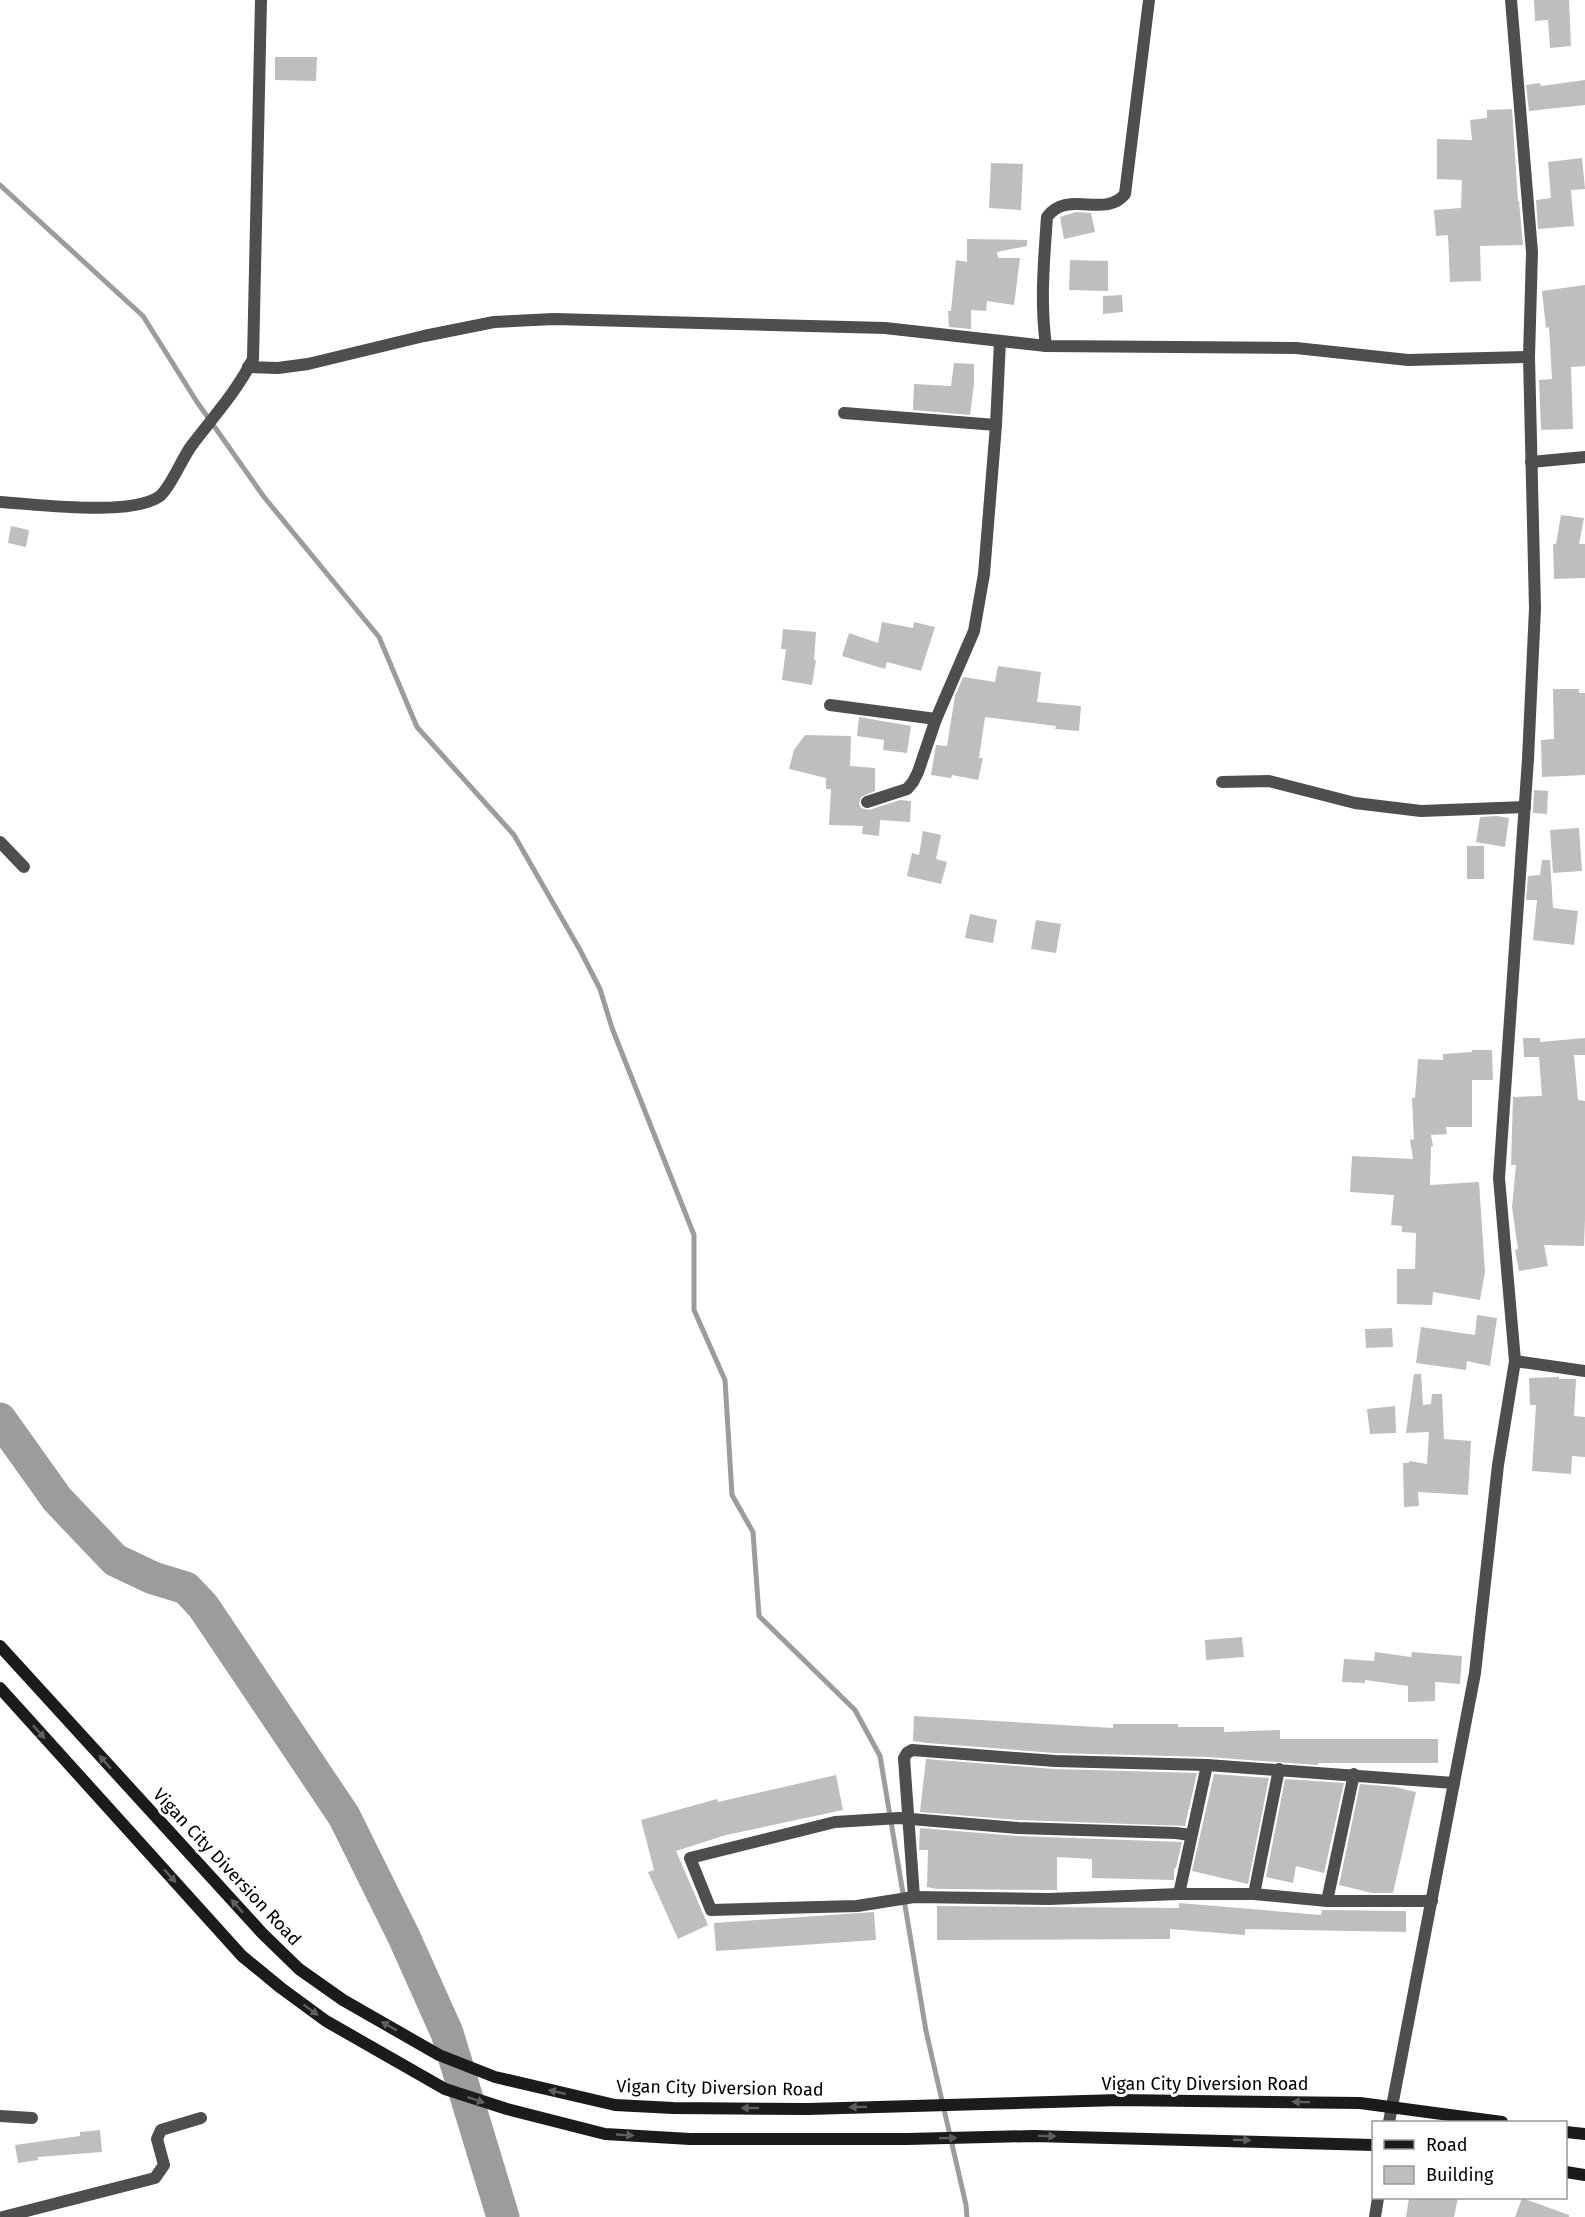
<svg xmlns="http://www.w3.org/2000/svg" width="1585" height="2217" font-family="'Fira Sans',sans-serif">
  <rect width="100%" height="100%" fill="#fff"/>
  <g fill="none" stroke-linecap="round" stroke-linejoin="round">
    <polyline stroke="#9c9c9c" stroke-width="5" points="0,185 143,316 197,402 264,497 379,637 417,727 514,835 580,950 600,989 612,1028 694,1235 694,1310 725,1380 732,1495 753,1532 759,1616 855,1710 880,1756 926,2031 966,2205 967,2217"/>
    <polyline stroke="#9c9c9c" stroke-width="33" points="0,1419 57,1499 115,1560 153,1578 186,1588 203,1606 344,1816 404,1937 447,2033 503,2217"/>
  </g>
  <g fill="#bebebe">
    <polygon points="1534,0 1569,0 1571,46 1550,48 1548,20 1535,21"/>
    <polygon points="275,57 317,57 316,81 275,80"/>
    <polygon points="1585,80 1585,105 1529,111 1526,85 1540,83 1541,86"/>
    <polygon points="1512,109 1518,201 1519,201 1523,245 1480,246 1481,281 1450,282 1448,235 1436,236 1434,210 1461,208 1462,180 1437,179 1437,139 1472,140 1470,120 1487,118 1487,110"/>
    <polygon points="1582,158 1585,189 1571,190 1574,226 1538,229 1536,200 1551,198 1548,162"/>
    <polygon points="991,163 1023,164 1021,210 989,208"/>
    <polygon points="1076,212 1091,213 1095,232 1064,239 1060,217"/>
    <polygon points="967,239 1027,240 1027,246 997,252 998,258 1020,258 1014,305 987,301 986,311 971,310 971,329 949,327 948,311 951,311 956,260 967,262"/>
    <polygon points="1070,260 1108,261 1108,291 1069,290"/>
    <polygon points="1585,285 1585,366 1571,367 1573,429 1541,430 1539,380 1552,379 1549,327 1546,328 1542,291"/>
    <polygon points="1122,295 1123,312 1103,314 1103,296"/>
    <polygon points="954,363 974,364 974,384 970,415 913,410 914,384 951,386"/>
    <polygon points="1561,515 1584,518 1579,544 1585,544 1585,578 1554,579 1553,544 1556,544"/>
    <polygon points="11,526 29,530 26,547 8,543"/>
    <polygon points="882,622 913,628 914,622 935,627 921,671 887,662 885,669 842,656 849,633 878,643"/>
    <polygon points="783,629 816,632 814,660 816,660 812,685 782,680 786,649 781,649"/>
    <polygon points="998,666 1041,672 1037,702 1081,706 1079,731 1055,729 1056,726 985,717 979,758 983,758 978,780 952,775 951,778 931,775 936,745 947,746 955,696 963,677 995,682"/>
    <polygon points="1553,689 1579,689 1579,693 1585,693 1585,775 1542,777 1541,740 1554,739"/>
    <polygon points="859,717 911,726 907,753 883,750 884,740 857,736"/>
    <polygon points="805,735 851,736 850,766 875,768 875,791 861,797 859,804 861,808 869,810 900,800 911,801 910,822 880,820 879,836 862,834 863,826 829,825 831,789 826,789 826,778 789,769 794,750"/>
    <polygon points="1534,790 1548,791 1547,814 1533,813"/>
    <polygon points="1497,816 1509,818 1505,847 1476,842 1480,817"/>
    <polygon points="1579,828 1582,871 1553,873 1550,830"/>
    <polygon points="923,831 941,835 936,859 947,862 941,884 907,876 912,853 919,855"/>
    <rect x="1467" y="846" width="17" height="33"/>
    <polygon points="1542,860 1550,860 1553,908 1578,911 1574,945 1533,940 1537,900 1526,900 1528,876 1540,875"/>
    <polygon points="970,914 997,920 993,943 965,938"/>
    <polygon points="1036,920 1061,924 1056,953 1031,949"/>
    <polygon points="1523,1038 1540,1038 1540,1042 1585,1038 1585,1055 1574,1055 1578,1100 1585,1101 1585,1219 1584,1246 1544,1245 1548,1266 1519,1271 1515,1250 1518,1249 1512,1207 1516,1165 1511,1165 1513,1097 1542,1096 1539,1057 1524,1057"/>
    <polygon points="1472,1050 1492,1050 1493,1080 1472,1080 1472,1127 1446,1127 1447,1134 1431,1135 1433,1146 1431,1146 1430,1185 1479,1182 1485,1272 1480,1300 1433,1292 1432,1305 1397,1304 1397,1269 1415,1269 1416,1233 1402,1232 1402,1226 1391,1225 1394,1195 1350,1192 1352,1156 1413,1159 1410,1140 1414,1139 1412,1098 1415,1098 1418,1059 1443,1060 1443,1054 1472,1052"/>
    <polygon points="1477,1315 1497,1318 1490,1366 1467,1361 1466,1370 1416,1363 1421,1327 1475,1335"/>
    <polygon points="1392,1328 1393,1347 1366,1348 1365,1329"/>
    <polygon points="1414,1374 1421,1374 1423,1405 1431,1404 1432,1394 1442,1394 1444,1439 1471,1441 1468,1495 1418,1492 1419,1506 1404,1507 1403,1463 1409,1463 1409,1461 1427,1464 1429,1432 1406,1433"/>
    <polygon points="1559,1377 1559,1379 1576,1379 1574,1416 1585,1417 1585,1457 1572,1456 1571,1474 1532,1471 1536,1405 1530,1405 1529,1378"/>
    <polygon points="1395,1406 1396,1433 1370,1434 1367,1409"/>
    <polygon points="1242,1637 1244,1657 1206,1660 1205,1640"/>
    <polygon points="1375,1652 1411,1657 1412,1652 1462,1656 1460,1684 1435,1682 1435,1701 1408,1702 1408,1686 1365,1680 1365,1683 1342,1682 1344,1659 1374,1661"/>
    <polygon points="914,1716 1113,1728 1113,1724 1178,1724 1178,1727 1224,1727 1224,1732 1280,1730 1280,1739 1438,1739 1438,1763 1318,1763 1318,1765 1208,1757 1055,1753 927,1743 913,1741"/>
    <polygon points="926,1759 1054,1769 1197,1773 1185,1826 1018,1820 920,1812"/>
    <polygon points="1214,1774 1269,1778 1248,1884 1192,1871"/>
    <polygon points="836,1775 843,1810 726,1835 676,1851 708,1925 678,1939 648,1872 654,1870 641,1820 717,1799 718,1802"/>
    <polygon points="1285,1779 1344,1783 1324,1873 1296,1866 1293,1883 1266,1877"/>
    <polygon points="1360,1784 1395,1787 1416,1792 1393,1893 1372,1893 1339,1885"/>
    <polygon points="920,1828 1017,1836 1182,1842 1176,1868 1174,1868 1174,1880 1092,1878 1092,1859 1057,1857 1057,1890 937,1889 927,1887 928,1850 919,1850"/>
    <polygon points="1179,1903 1321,1915 1322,1910 1406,1911 1406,1932 1245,1929 1245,1935 1170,1929 1170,1939 937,1940 937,1906 1179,1908"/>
    <polygon points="874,1912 876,1940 716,1951 714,1923"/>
    <polygon points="100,2130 102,2152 38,2157 38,2160 18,2163 15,2145 80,2136 80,2132"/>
    <polygon points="1409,2198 1458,2198 1454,2217 1406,2217"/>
    <polygon points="1522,2198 1569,2215 1569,2217 1515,2217"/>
  </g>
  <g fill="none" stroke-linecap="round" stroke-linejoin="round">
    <g stroke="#4e4e4e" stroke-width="12">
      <path d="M1046 346C1040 302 1044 260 1047 217 1068 189 1105 219 1125 194L1149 0"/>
      <polyline points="248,367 278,368 308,364 424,336 494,322 554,319 885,328 1046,346 1296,348 1408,360 1529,357"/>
      <polyline points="844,413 996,425"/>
      <polyline points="1531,462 1585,457"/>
      <path d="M0 502C37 504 131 517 160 496 171 487 182 458 192 445 214 416 237 391 253 359L261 0"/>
      <polyline points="830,705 936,719"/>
      <polyline points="1222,782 1269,781 1355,803 1421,811 1525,807"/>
      <polyline points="867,802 907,789 913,782 918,772 936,719 974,631 984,574 996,425 1000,341"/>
      <polyline points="0,842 24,867"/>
      <polyline points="1515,1361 1585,1371"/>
      <polyline points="1191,1835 1176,1833 1018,1828 899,1818 835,1822 690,1858 711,1910 857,1906 914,1897 1049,1899 1179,1894 1254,1894 1327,1901 1432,1901"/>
      <polyline points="1179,1894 1207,1765"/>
      <polyline points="1254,1894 1279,1769"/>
      <polyline points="914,1897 904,1758 907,1753 912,1750 1055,1761 1207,1765 1454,1783"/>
      <polyline points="1327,1901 1354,1774"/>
      <polyline points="0,2116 32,2118"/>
      <polyline points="1389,2122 1475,1673 1498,1465 1515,1361 1499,1178 1528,759 1535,608 1529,357 1532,252 1511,0"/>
      <polyline points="3,2217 155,2178 164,2165 157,2139 161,2130 201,2118"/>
      <polyline points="1375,2217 1378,2198"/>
    </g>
    <g stroke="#1b1b1b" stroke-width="12">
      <polyline points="0,1646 262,1933 299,1969 343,2000 439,2055 495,2077 615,2105 673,2108 808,2109 1119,2100 1360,2103 1502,2122"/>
      <polyline points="0,1688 242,1956 281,1988 326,2021 445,2089 507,2109 605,2134 690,2139 907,2139 1033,2136 1374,2145"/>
      <polyline points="1566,2132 1585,2134"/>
      <polyline points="1566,2172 1585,2175"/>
    </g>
  </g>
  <defs><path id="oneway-solid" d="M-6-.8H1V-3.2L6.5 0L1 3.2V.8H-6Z" transform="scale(1.5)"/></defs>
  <g fill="#5f5f5f">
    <use href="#oneway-solid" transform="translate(39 1732) rotate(48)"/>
    <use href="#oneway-solid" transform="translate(105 1762) rotate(-132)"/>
    <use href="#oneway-solid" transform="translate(170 1876) rotate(48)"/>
    <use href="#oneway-solid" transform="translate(237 1906) rotate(-132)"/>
    <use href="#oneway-solid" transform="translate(311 2010) rotate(36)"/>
    <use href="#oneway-solid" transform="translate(389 2026) rotate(-150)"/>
    <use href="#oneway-solid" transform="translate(557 2092) rotate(-167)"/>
    <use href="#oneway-solid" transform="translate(476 2100) rotate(18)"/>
    <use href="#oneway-solid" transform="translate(1301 2102) rotate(-179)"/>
    <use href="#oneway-solid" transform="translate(858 2107) rotate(179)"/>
    <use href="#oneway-solid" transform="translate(750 2108) rotate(-180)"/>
    <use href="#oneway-solid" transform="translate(625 2135) rotate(3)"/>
    <use href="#oneway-solid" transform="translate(1047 2136) rotate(1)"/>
    <use href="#oneway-solid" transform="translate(948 2138) rotate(-1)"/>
    <use href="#oneway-solid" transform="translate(1242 2140) rotate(1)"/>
  </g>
  <g text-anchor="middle" stroke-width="6" stroke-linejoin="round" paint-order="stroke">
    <g font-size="18" fill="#000" stroke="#fff">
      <text transform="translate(227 1867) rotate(47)" y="6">Vigan City Diversion Road</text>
      <text x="1205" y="2090">Vigan City Diversion Road</text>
      <text transform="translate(720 2088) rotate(1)" y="6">Vigan City Diversion Road</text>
    </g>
  </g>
  <rect x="1372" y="2121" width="195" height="78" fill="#ffffff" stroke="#999999" stroke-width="1.5"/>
  <rect x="1384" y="2140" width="30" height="9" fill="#1b1b1b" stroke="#999999" stroke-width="1.5"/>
  <text x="1426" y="2151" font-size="18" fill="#000000">Road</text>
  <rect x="1384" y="2166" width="30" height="18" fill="#bebebe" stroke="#999999" stroke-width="1.5"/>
  <text x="1426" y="2181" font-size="18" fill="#000000">Building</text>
</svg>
